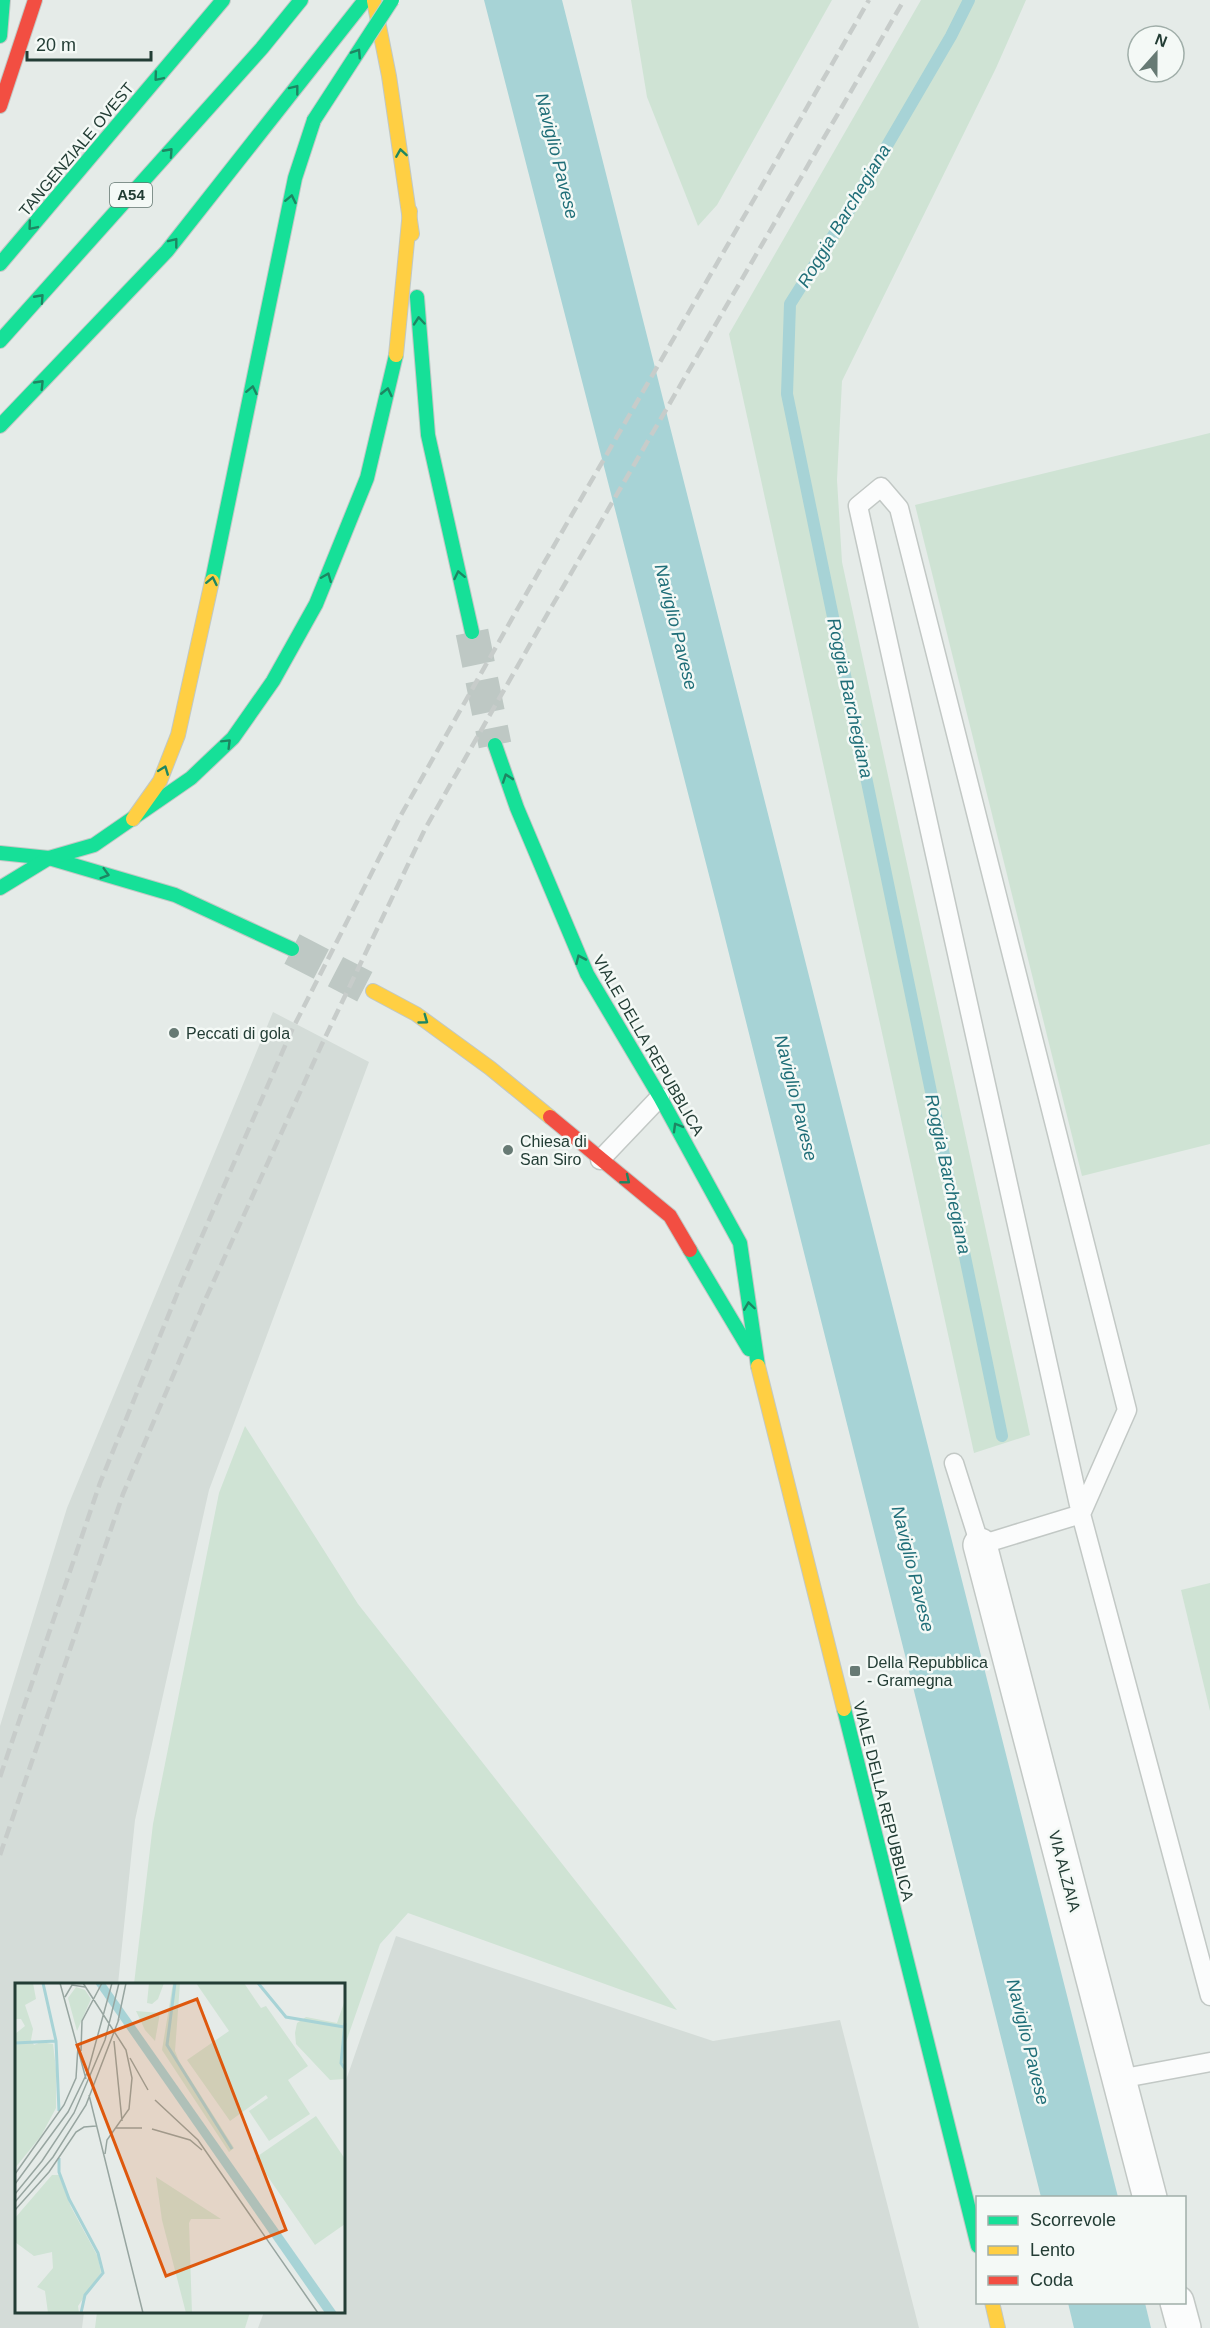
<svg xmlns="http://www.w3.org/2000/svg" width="1210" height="2328" font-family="Arial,sans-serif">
  <rect width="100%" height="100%" fill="#e5ebe8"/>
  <g fill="#d4dcd8">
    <polygon points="273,1012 369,1062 209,1490 135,1820 118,1984 16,1984 16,2312 84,2312 82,2328 0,2328 0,1726 67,1508"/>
    <polygon points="396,1936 713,2041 840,2020 919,2328 258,2328 264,2312 344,2312 344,2086"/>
  </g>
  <g fill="#cfe3d4">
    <polygon points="631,0 832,0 717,205 698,226 647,97"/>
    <polygon points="921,0 1026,0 996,68 842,381 837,480 842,562 1030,1435 974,1453 729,334"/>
    <polygon points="1210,433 1210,1144 1082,1176 915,505"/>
    <polygon points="245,1426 358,1604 677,2010 408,1913 380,1944 344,2048 344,1984 134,1984 153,1824 219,1493"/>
    <polygon points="1210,1583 1210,1711 1181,1590"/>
    <polygon points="97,2312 250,2312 245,2328 95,2328"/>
  </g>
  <g fill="#a7d3d6">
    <polygon points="484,0 562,0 1118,2197 1041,2197 718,910"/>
    <polygon points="1068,2303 1145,2303 1151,2328 1074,2328"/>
  </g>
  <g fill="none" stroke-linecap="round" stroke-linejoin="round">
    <polyline stroke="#a7d3d6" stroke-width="12" points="969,0 951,36 850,209 790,304 787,394 1002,1436"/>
    <g stroke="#bec8c4" stroke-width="33" stroke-dasharray="33 16" stroke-linecap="butt">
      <polyline points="472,632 495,745"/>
      <polyline points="292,949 373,991"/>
    </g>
    <g stroke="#c2c8c5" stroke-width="21">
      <g id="lane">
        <polyline points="600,1160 660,1097"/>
        <polyline points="954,1463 980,1545 1081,1514 1127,1410 899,508 881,487 858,506 1081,1514 1210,1996"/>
        <polyline points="1119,2079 1210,2062"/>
      </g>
    </g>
    <g stroke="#c2c8c5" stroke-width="36">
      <g id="street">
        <polyline points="980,1545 1150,2198"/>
        <polyline points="1177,2302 1184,2328"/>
      </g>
    </g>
    <g stroke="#c1c8c5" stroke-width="16">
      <g id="fast">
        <polyline points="0,12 2,7"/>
        <polyline points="0,36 3,0"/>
        <polyline points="0,264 223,0"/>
        <polyline points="417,297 428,435 472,632"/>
        <polyline points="0,341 262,48 301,0"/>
        <polyline points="0,426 167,251 365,0"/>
        <polyline points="212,581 295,178 314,120"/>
        <polyline points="495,745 517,808 587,974 660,1097 740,1243 758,1366"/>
        <polyline points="0,853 49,858 175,895 292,949"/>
        <polyline points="0,888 49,858 94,845 191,778 233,738 273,681 316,604 367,478 396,355"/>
        <polyline points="690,1250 749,1349"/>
        <polyline points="844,1709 978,2246"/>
      </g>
    </g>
    <g stroke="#c1c8c5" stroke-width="16">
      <g id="slow">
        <polyline points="374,1 389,76 412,234"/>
        <polyline points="396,355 410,211"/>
        <polyline points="133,819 160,781 178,735 212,581"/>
        <polyline points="373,991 416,1014 490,1068 550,1117"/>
        <polyline points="758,1366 844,1709"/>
        <polyline points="992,2302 998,2328"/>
      </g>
    </g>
    <g stroke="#c1c8c5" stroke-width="16">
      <g id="jam">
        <polyline points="0,106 35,0"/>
        <polyline points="550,1117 670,1216 690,1250"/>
      </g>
    </g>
    <use href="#lane" stroke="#fbfcfc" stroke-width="18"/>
    <use href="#street" stroke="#fbfcfc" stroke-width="33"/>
    <use href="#fast" stroke="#16e098" stroke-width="14"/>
    <use href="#slow" stroke="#ffcf43" stroke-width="14"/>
    <use href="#jam" stroke="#f24e42" stroke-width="14"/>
    <g stroke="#c7ccca" stroke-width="4.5" stroke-dasharray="12 6" stroke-linecap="butt">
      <polyline points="0,1777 100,1483 182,1282 292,1030 401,815 518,608 869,0"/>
      <polyline points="0,1855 123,1494 206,1298 322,1044 425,829 541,625 904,0"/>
    </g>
    <g stroke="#c1cac7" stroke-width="16" stroke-linecap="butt">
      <polyline id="fast-bridge" points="314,120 392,0"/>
    </g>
    <use href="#fast-bridge" stroke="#16e098" stroke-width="14"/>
  </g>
  <defs><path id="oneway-chevron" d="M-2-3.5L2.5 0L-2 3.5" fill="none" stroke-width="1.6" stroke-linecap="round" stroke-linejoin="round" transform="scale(1.5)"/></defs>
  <g stroke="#1d8662">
    <use href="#oneway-chevron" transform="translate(357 53) rotate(-57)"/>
    <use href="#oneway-chevron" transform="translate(158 77) rotate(130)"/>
    <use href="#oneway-chevron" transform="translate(295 89) rotate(-52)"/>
    <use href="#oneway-chevron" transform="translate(169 152) rotate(-48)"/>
    <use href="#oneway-chevron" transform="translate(401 153) rotate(-99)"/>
    <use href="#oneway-chevron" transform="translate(291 199) rotate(-78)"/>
    <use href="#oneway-chevron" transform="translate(32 226) rotate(130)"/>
    <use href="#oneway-chevron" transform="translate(174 242) rotate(-52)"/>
    <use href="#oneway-chevron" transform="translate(40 298) rotate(-48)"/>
    <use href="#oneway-chevron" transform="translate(419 321) rotate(-95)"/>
    <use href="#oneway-chevron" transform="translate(40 384) rotate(-46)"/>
    <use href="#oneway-chevron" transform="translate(252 390) rotate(-78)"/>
    <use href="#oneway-chevron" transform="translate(387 392) rotate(-77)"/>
    <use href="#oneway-chevron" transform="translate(459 575) rotate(-102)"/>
    <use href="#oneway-chevron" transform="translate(327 577) rotate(-68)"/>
    <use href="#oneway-chevron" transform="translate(212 581) rotate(-78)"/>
    <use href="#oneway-chevron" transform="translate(227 743) rotate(-45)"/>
    <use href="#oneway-chevron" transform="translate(164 770) rotate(-69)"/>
    <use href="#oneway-chevron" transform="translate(507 778) rotate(-109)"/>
    <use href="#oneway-chevron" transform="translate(105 874) rotate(16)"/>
    <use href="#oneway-chevron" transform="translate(580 959) rotate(-114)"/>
    <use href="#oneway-chevron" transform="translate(424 1020) rotate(36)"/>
    <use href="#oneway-chevron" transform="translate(677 1127) rotate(-120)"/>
    <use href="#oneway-chevron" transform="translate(626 1180) rotate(39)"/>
    <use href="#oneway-chevron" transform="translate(749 1306) rotate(-98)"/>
  </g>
  <g fill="#677a74" stroke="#f4f9f6" stroke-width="2">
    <circle cx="174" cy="1033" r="6"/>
    <circle cx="508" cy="1150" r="6"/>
    <rect x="849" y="1665" width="12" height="12" rx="3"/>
  </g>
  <g text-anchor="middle" stroke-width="5" stroke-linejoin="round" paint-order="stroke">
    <rect fill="#f4f9f6" stroke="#62756f" stroke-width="1.5" x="110" y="183" width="42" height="24" rx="4.5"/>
    <g font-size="15" font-weight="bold" fill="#233d35">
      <text x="131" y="200">A54</text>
    </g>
    <g font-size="16" fill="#233d35" stroke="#f4f9f6">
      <text transform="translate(76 149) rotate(-50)" y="6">TANGENZIALE OVEST</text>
      <text transform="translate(649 1045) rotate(60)" y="6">VIALE DELLA REPUBBLICA</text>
      <text transform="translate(884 1801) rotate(76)" y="6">VIALE DELLA REPUBBLICA</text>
      <text transform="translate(1065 1871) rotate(75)" y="6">VIA ALZAIA</text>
    </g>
    <g font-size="16" fill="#233d35" stroke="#f4f9f6" text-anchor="start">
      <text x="186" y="1039">Peccati di gola</text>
      <text x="520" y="1147">Chiesa di<tspan x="520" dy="18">San Siro</tspan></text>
      <text x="867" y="1668">Della Repubblica<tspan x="867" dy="18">- Gramegna</tspan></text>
    </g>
    <g font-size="18" font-style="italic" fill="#1f6e78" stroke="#f4f9f6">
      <text transform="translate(557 156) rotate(76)" y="6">Naviglio Pavese</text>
      <text transform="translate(844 216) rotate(-59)" y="6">Roggia Barchegiana</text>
      <text transform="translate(676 627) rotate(76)" y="6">Naviglio Pavese</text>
      <text transform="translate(850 698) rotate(78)" y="6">Roggia Barchegiana</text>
      <text transform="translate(796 1098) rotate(76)" y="6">Naviglio Pavese</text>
      <text transform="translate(948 1174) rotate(78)" y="6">Roggia Barchegiana</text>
      <text transform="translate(913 1569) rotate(76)" y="6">Naviglio Pavese</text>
      <text transform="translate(1028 2042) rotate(76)" y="6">Naviglio Pavese</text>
    </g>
  </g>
  <g transform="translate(15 1983)">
    <rect width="330" height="330" fill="#e5ebe8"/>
    <path d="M0 0H18L21 16 10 22 18 46 16 57 19 62 26 59 38 61 41 86V125L26 153 0 185V51L10 43 6 36H0ZM134 0H149L143 16 137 21 132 20ZM158 0H165L160 68 164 78 219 165 214 169 147 67ZM181 0H229L246 25 251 23 293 83 273 97 295 131 254 158 234 128 253 115 251 112 215 138 172 77 214 48ZM61 4 70 7 76 16 62 48 53 15ZM330 17V96L315 97 281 61 280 50 282 40 291 34 322 40ZM121 28 145 30 140 58 130 47ZM301 133 330 176V241L300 262 240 175ZM37 192H44L56 224 83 274 86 290 63 323 64 330H33L30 308 22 304 38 285 37 269 19 273 0 259V235ZM141 194 206 236H176L174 240 177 330H171L147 237Z" fill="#cfe3d4"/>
    <path d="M80 0H90L322 330H310Z" fill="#a7d3d6"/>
    <path fill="none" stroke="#a7d3d6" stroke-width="3" d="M28 0 41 58 44 128M160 0 152 62 217 166M243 0 271 34 329 44M330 40 326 80 330 86M0 60 41 58M44 175V189L54 216 83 270 88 290 70 312 66 330"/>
    <path fill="none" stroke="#97a5a0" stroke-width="1.5" d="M45 0 71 96M68 0 111 67 117 95 114 126 92 157 90 171M50 14 57 2 70 4M103 38 111 0M99 58 107 138M66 68 67 38 87 0M115 75 133 107M74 112 128 330M140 117 183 157 303 330M100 145H127M137 146 175 157 187 167M0 191 49 122 61 95 63 63M0 201 53 129 73 88 97 0M0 211 27 178 59 130 90 57 104 0M0 219 38 174 71 122 104 36M0 227 34 189 61 149 69 144 81 143"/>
    <path fill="#de580e" fill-opacity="0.15" stroke="#de580e" stroke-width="3" d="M182 16 271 247 151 293 62 62Z"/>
    <rect width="330" height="330" fill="none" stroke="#233d35" stroke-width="3"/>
  </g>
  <rect x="976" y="2196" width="210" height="108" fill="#f4f9f6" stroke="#a0aea9" stroke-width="1.5"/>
  <rect x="988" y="2216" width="30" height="9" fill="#16e098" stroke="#a0aea9" stroke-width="1.5"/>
  <text x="1030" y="2226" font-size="18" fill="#233d35">Scorrevole</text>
  <rect x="988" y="2246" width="30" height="9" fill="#ffcf43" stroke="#a0aea9" stroke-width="1.5"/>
  <text x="1030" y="2256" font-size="18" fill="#233d35">Lento</text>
  <rect x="988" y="2276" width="30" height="9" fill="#f24e42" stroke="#a0aea9" stroke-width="1.5"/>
  <text x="1030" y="2286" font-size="18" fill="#233d35">Coda</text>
  <g transform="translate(1156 54) rotate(21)"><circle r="28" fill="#f4f9f6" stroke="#a0aea9" stroke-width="1.5"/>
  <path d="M0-4.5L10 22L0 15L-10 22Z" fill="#677a74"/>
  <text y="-9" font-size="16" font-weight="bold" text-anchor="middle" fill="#233d35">N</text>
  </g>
  <path d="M27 51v9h124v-9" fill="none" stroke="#233d35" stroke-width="3"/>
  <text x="36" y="51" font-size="18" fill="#233d35" stroke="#f4f9f6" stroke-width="4.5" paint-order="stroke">20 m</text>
</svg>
